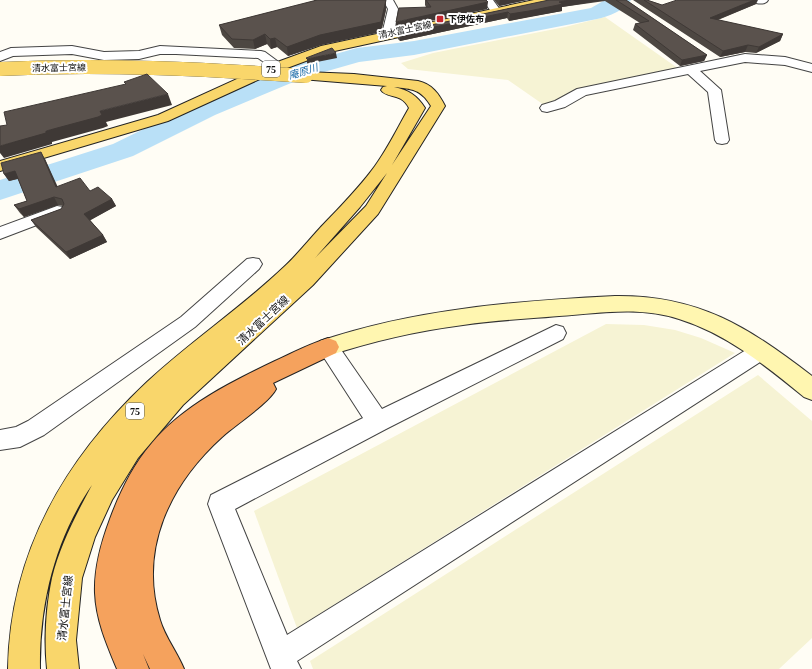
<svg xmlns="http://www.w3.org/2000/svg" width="812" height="669" font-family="'Times New Roman','Noto Sans JP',serif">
  <rect width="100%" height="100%" fill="#fffdf5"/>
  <g fill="#f6f3d4">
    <polygon points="605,17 679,69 571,93 544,105 508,80 408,69 401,63 433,53 565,27"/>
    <polygon points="606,324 644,325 675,330 701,338 735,353 297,628 254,511"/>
    <polygon points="758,375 812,421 812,638 779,669 313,669 310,661"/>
  </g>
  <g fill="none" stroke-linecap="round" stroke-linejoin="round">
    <path fill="#b9e0f7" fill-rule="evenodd" d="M605 0H631C625 10 608 17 597 19L414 55 359 62 303 78 215 115 133 156 0 200V180L113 144 197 103 285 68 357 48 414 41 591 8Z"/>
    <g stroke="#444" stroke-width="2">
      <g id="street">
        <polygon points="383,0 393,0 398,9 394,34 392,36 384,36 382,34 388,9"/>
        <polygon points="483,0 493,0 501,11 496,14 492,13"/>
        <path d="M755 0H768C766 4 761 4 756 3Z"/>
        <polygon points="72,46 104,52 139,51 160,46 261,51 265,52 284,66 282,69 274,69 258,58 176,54 160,54 139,59 104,60 72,54 13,56 0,61 0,52 11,48"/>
        <polygon points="745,54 785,57 812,64 812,72 785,65 745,62 700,71 721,90 729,140 727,143 722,144 717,143 715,140 708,92 688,74 586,95 565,107 547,112 542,111 540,108 542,105 555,101 577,89"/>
        <polygon points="57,206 63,207 65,211 63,215 0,239 0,227"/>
        <polygon points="253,258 259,259 262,264 259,269 195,327 44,435 20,447 0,450 0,430 16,427 28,421 181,317 247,259"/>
        <polygon points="556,325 563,327 566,333 563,339 386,429 235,509 287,635 754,345 761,343 768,345 771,351 768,357 297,661 301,669 271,669 208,504 211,495 363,418 321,353 318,347 321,341 328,339 335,341 382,409"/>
      </g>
    </g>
    <g stroke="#333" stroke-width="2">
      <path id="secondary" d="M615 296C699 295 748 327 812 376V400L804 397C766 366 727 334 679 319 641 306 598 313 559 316 527 319 495 320 463 325 417 331 372 341 328 356L320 353 317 347 320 341C415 309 515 301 615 296Z"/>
    </g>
    <g stroke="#222" stroke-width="2">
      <g id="primary">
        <polygon points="534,0 557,0 555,2 551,4 330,52 271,74 168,121 0,171 0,161 158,115 261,68 321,46"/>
        <path d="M306 72 354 74 418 81C432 84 439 94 445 106L378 214 313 285 183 405 138 458 112 500 95 537 82 578 76 640 79 669H47C44 640 46 606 52 578 60 545 76 515 92 485 55 539 39 604 40 669H8C10 553 64 460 147 382 191 341 241 308 284 267 297 255 308 241 320 228 339 208 359 188 375 166 388 148 398 127 409 108 401 92 387 99 381 90L383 87 387 86 301 79 299 76 301 73ZM394 87C412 89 421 89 431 106L392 165 425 108C417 95 408 90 394 87ZM387 173 366 206 315 258 360 207Z"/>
      </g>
    </g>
    <g stroke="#222" stroke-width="2">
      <path id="highway" d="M328 338 336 341 339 347 336 353 273 383 276 389C269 403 235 425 222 437 170 484 138 549 160 620 165 637 177 652 184 669H150L143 654 149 669H117C107 645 96 620 95 593 94 568 101 543 110 519 120 492 133 465 152 443 184 405 231 382 275 361 292 353 310 344 328 338Z"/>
    </g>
    <use href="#street" fill="#fff" fill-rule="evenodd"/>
    <use href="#secondary" fill="#fff6b0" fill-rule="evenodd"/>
    <use href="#primary" fill="#f9d66b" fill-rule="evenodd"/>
    <use href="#highway" fill="#f5a25d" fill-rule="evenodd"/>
    <g stroke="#222" stroke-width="14" stroke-linecap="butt">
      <path id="primary-bridge" d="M0 69C102 64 204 69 306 76"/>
    </g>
    <use href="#primary-bridge" stroke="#f9d66b" stroke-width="14"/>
  </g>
  <g fill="#4d4742">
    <polygon points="314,0 386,0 386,10 381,32 321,45 288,56 277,47 271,49 267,44 255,49 234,48 222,35 219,25 314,1"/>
    <polygon points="425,0 486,0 487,9 396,28 426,7 425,5"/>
    <polygon points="494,0 527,0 499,6"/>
    <polygon points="549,0 626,0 707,55 704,61 680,66 633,30 635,24 640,23 605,1 562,7 562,11 528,17 509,21 507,18 400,41 398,39 398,32"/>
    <polygon points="633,0 647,0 662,5 756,4 718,20 783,34 780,41 756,53 745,52 720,57"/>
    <polygon points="45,159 57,187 90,191 112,199 116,206 90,220 103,235 107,242 70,259 36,227 31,220 61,209 63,206 58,205 24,217 20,213 14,205 27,201 18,179 9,181 4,174"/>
  </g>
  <g fill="#3f3936">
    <polygon points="386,0 386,10 381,32 321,45 288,56 287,47"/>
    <polygon points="500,0 527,0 499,6"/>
    <polygon points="570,0 605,0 562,7 562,11 509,21 510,14 559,2"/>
    <polygon points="753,0 758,0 756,4 707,24 710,18"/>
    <polygon points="488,2 487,9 396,28 396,22"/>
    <polygon points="508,12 507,18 400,41 400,34"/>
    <polygon points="265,34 267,44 255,49 253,40"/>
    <polygon points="783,34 780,41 756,53 759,47"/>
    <polygon points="275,38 277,47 271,49 270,39"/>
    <polygon points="748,45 745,52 720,57 723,51"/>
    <polygon points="336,53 337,58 307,64 307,59"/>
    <polygon points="707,55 704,61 680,66 682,60"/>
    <polygon points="168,94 172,105 106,122 108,126 103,128 52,142 52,144 4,158 0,153 0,146 46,131 100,111"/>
    <polygon points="41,152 45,159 61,194 56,187"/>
    <polygon points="15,171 20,178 9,181 4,174"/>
    <polygon points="54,197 58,205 24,217 19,209"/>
    <polygon points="112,199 116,206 89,221 84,214"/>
    <polygon points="103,235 107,242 70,259 66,252"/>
  </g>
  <g fill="#5a524d" stroke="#3f3936">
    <polygon points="317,0 386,0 381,22 320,35 287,47 275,38 270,39 265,34 253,40 232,39 219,25"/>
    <polygon points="426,0 486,0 488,2 396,22 399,8 431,7"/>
    <polygon points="549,0 570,0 559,2 563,4 529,11 510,14 508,12 400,34 398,32"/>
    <polygon points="616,0 626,0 707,55 682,60 635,24 649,21"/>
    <polygon points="644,0 647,0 662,5 677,0 754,0 710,18 783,34 759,47 748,45 723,51"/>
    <polygon points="332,48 336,53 307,59 306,58"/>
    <polygon points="147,74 168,94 100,111 102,115 98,117 46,131 46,133 0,146 0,126 7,125 4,112 126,84 124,82"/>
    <polygon points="41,152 56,187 80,178 90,191 98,187 112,199 84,214 103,235 66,252 31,220 61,209 64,204 62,199 54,197 19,209 14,205 27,201 15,171 4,174 1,163"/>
  </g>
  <rect fill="#c4262e" stroke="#fff" stroke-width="1.5" x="436" y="15" width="8" height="8" rx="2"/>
  <g text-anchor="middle" stroke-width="4" stroke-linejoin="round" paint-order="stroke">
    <g font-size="9" font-weight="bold" fill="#111" stroke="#fff" text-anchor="start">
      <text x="448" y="22">下伊佐布</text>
    </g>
    <g font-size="9" fill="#111" stroke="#fff">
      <text transform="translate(405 30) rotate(-12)" y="3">清水富士宮線</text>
      <text transform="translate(59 68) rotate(-1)" y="3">清水富士宮線</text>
    </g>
    <g fill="#fff" stroke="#585858" stroke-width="1">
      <rect x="262" y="61" width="18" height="16" rx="3"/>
      <rect x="126" y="403" width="18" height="16" rx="3"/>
    </g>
    <g font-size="10" font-weight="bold" fill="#111">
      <text x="271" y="73">75</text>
      <text x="135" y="415">75</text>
    </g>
    <g font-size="10" font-style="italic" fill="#1768a6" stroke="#fff">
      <text transform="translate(303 71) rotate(-17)" y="4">庵原川</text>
    </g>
    <g font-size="11" fill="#111" stroke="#fff">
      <text transform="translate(263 320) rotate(-43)" y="4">清水富士宮線</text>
      <text transform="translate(65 608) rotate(-84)" y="4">清水富士宮線</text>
    </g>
  </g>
</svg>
